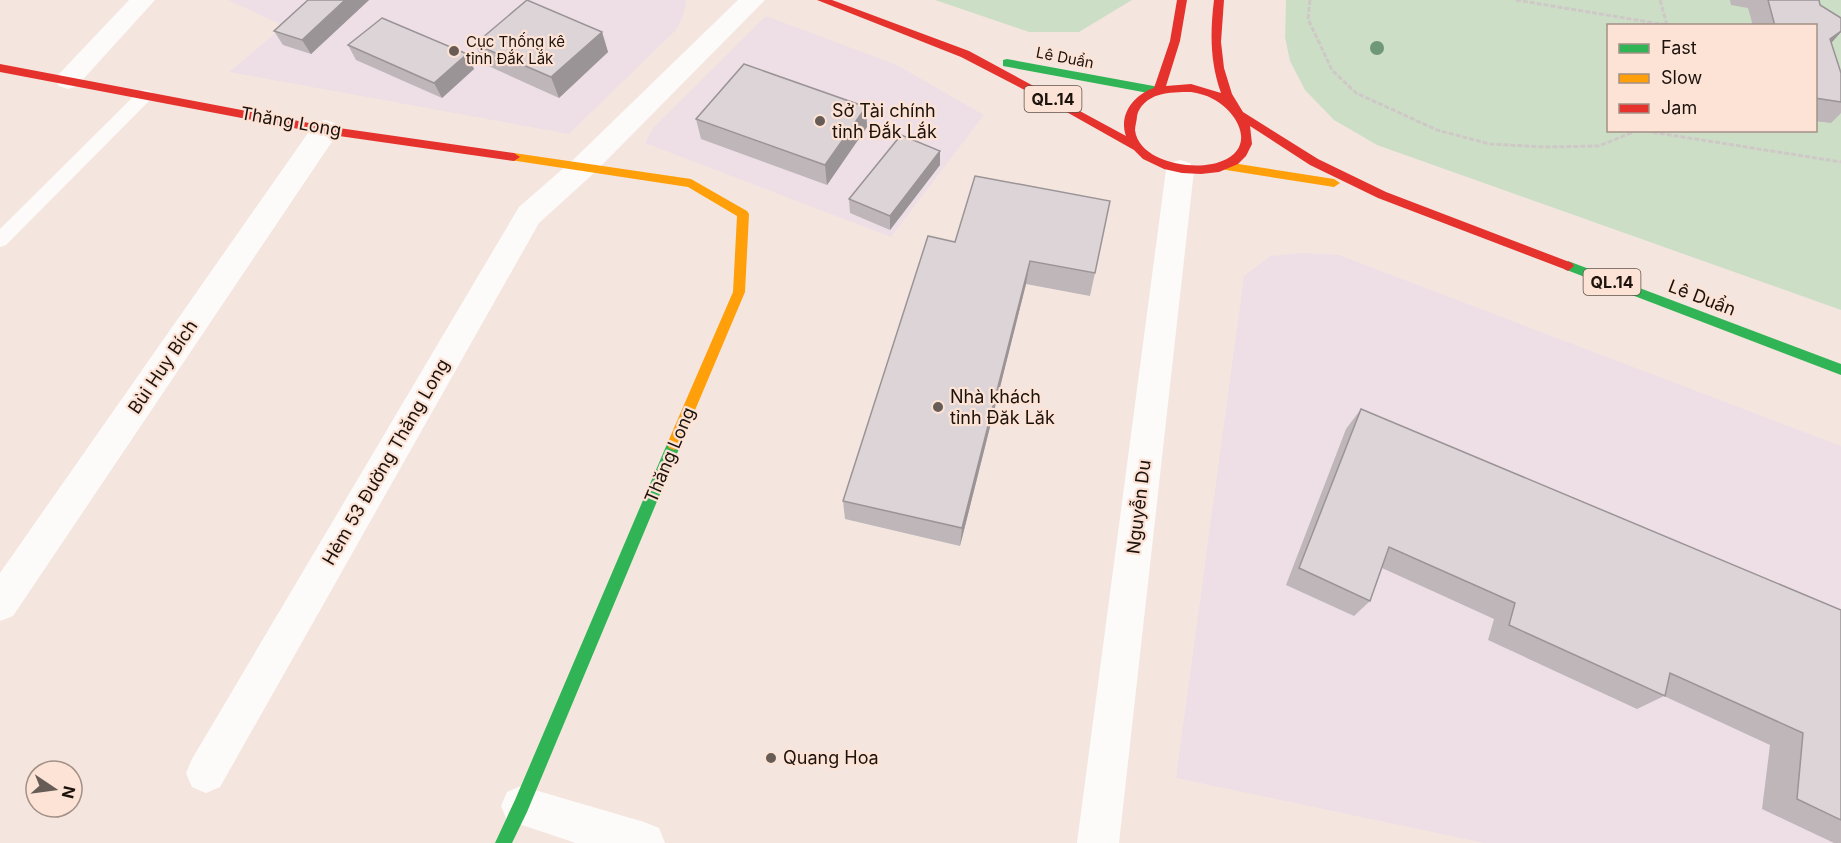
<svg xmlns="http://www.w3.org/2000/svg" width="1841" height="843" font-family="Inter,sans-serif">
  <rect width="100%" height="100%" fill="#f4e6df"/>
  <g fill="#eedfe6">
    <polygon points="228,0 685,0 686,4 683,16 676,30 569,134 229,72 284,26"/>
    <polygon points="766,16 897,65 984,115 891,237 645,143 654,127"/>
    <polygon points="1303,253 1339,255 1841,446 1841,843 1484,843 1176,778 1244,276 1270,256"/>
  </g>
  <g fill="#cddec7" fill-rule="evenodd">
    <polygon points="935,0 1132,0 1079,32 1029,32"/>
    <path d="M1286 0H1841V310L1377 145 1334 120 1305 90 1290 61 1285 37ZM1608 26H1816V130H1608Z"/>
  </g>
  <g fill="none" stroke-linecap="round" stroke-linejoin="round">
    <g stroke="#cec8c6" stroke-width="3" stroke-dasharray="5 2" stroke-linecap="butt">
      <polyline points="1310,0 1308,19 1332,70 1356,93 1437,130 1490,144 1545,147 1599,146 1638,130"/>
      <polyline points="1516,0 1667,25"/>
      <polyline points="1660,0 1667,25"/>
      <polyline points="1639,130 1841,162"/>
    </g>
    <polygon fill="#fdfbfa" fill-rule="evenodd" points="145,90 151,91 153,95 151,99 6,245 0,247 0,229 139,91"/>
    <g fill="#fdfbfa" fill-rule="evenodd">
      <polygon points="129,0 155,0 77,86 68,89 59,86 55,80 59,74"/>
      <polygon points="738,0 765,0 594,173 539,223 220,787 206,793 192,787 186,773 192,759 519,207 574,159"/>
      <polygon points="325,120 335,123 339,130 335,137 13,616 0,621 0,573 315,123"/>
      <polygon points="1180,160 1190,163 1194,170 1119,843 1077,843 1166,170 1170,163"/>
      <polygon points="521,786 644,822 659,828 665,843 576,843 507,820 501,806 507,792"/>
    </g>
    <g fill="#30b455" fill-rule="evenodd">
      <polygon points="1007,59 1159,87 1164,91 1159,95 1003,66 1003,60"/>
      <polygon points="1568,261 1841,364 1841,375 1564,269 1562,266"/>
      <polygon points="674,438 679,440 681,444 527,812 512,843 495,843 515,800 667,444 669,440"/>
    </g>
    <g fill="#ff9f0a" fill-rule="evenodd">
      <polygon points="514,153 691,179 747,211 749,214 745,292 679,448 674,450 669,448 667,444 733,292 737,216 688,187 510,160 508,157"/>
      <polygon points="1226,162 1334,179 1340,183 1334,187 1226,170 1220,166"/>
    </g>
    <g fill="#e5322d" fill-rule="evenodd">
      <path d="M817 0H832L969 51 1126 136C1118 114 1135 94 1154 88L1170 41 1177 0H1187L1180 41 1166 86 1191 84 1221 93C1210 62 1210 33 1214 0H1224L1221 42 1224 68 1232 94 1243 112 1318 159 1386 192 1572 263 1574 266 1568 271 1564 269 1378 198 1310 165 1250 126 1252 144 1246 156 1238 164 1219 172 1201 174 1182 173 1164 169 1143 159 1134 150 1063 110 961 57ZM1191 92C1198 93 1206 95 1213 99 1238 112 1257 147 1222 161 1197 172 1139 163 1135 130 1135 126 1137 120 1137 116 1139 106 1148 98 1159 95 1169 92 1180 92 1191 92Z"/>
      <polygon points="0,64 325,126 514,153 520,157 514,161 325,134 0,72"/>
    </g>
  </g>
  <circle fill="#6e9877" cx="1377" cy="48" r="7"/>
  <g fill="#beb6b9">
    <polygon points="308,0 369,0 311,54 283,45 274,31"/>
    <polygon points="1730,0 1819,0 1820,5 1841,18 1841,32 1831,42 1841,73 1841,113 1831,123 1815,121 1815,26 1753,26 1748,8 1731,5"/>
    <polygon points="602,32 608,52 559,98 484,64 475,44"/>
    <polygon points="348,45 467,54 474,69 442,98 356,60"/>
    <polygon points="866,107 867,127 827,185 701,139 696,119"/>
    <polygon points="940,151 940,165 890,230 850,213 849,199"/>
    <polygon points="928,236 1095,273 1090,296 1026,284 960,546 845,519 843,501"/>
    <polygon points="1361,409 1841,610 1841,843 1834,843 1762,809 1770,745 1664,696 1637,709 1488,640 1494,619 1382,568 1370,601 1354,616 1286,585 1346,429"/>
  </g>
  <g fill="#9b9496">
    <polygon points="345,0 369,0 311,54 302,40"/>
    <polygon points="1841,31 1841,32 1826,49 1830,39"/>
    <polygon points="602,32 608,52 559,98 551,77"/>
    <polygon points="467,54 474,69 442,98 434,83"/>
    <polygon points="866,107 867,127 827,185 825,165"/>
    <polygon points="940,151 940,165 890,230 890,216"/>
    <polygon points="1030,261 1026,284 960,546 962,528"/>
  </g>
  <g fill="#ddd4d7" stroke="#9b9496" stroke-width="1.5">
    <polygon points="308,0 345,0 302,40 274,31"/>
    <polygon points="527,0 602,32 551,77 475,44"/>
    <polygon points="1768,0 1819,0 1820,5 1841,18 1841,31 1830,39 1841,73 1841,102 1815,98 1815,26 1775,26"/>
    <polygon points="382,18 467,54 434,83 348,45"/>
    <polygon points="744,64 866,107 825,165 696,119"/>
    <polygon points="901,135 940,151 890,216 849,199"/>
    <polygon points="975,176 1110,201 1095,273 1030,261 962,528 843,501 928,236 955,242"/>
    <polygon points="1361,409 1841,610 1841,820 1797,799 1803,733 1670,673 1665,696 1509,625 1515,603 1389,547 1370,601 1299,568"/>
  </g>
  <g fill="#685d56" stroke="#fde3d6" stroke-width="2">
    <circle cx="454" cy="51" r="6"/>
    <circle cx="820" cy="121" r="6"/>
    <circle cx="938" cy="407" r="6"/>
    <circle cx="771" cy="758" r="6"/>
  </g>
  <g text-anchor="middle" stroke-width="4.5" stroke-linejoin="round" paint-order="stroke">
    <g font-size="15" fill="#1d130d" stroke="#fde3d6" text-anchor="start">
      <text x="466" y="47">Cục Thống kê<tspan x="466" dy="17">tỉnh Đắk Lắk</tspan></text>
    </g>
    <g font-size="15" fill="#1d130d" stroke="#fde3d6">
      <text transform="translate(1065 58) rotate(11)" y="5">Lê Duẩn</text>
    </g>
    <g fill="#fde3d6" stroke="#605149" stroke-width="1.5">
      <rect x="1024.5" y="86" width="57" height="26" rx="4.5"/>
      <rect x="1583.5" y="269" width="57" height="26" rx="4.5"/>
    </g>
    <g font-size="16" font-weight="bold" fill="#1d130d">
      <text x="1053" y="105">QL.14</text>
      <text x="1612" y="288">QL.14</text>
    </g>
    <g font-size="18" fill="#1d130d" stroke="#fde3d6" text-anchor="start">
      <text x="832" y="117">Sở Tài chính<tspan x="832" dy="21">tỉnh Đắk Lắk</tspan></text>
      <text x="950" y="403">Nhà khách<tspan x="950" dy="21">tỉnh Đăk Lăk</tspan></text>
      <text x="783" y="764">Quang Hoa</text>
    </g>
    <g font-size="18" fill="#1d130d" stroke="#fde3d6">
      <text transform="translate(291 122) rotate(10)" y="6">Thăng Long</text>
      <text transform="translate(1702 298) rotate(21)" y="6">Lê Duẩn</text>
      <text transform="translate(163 367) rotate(-56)" y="6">Bùi Huy Bích</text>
      <text transform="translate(670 455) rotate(-67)" y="6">Thăng Long</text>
      <text transform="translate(386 462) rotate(-60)" y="6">Hẻm 53 Đường Thăng Long</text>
      <text transform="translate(1139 507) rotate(-83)" y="6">Nguyễn Du</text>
    </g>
  </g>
  <rect x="1607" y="24" width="210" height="108" fill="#fde3d6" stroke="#a39086" stroke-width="1.5"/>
  <rect x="1619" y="44" width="30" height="9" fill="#30b455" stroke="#a39086" stroke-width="1.5"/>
  <text x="1661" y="54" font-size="18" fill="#1d130d">Fast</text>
  <rect x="1619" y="74" width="30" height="9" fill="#ff9f0a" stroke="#a39086" stroke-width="1.5"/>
  <text x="1661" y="84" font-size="18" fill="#1d130d">Slow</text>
  <rect x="1619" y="104" width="30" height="9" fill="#e5322d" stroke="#a39086" stroke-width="1.5"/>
  <text x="1661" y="114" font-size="18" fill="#1d130d">Jam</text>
  <g transform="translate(54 789) rotate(103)"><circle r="28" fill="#fde3d6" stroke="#a39086" stroke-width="1.5"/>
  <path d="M0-4.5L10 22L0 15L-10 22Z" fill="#685d56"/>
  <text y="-9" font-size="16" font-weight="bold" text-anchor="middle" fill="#1d130d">N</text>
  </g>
</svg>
